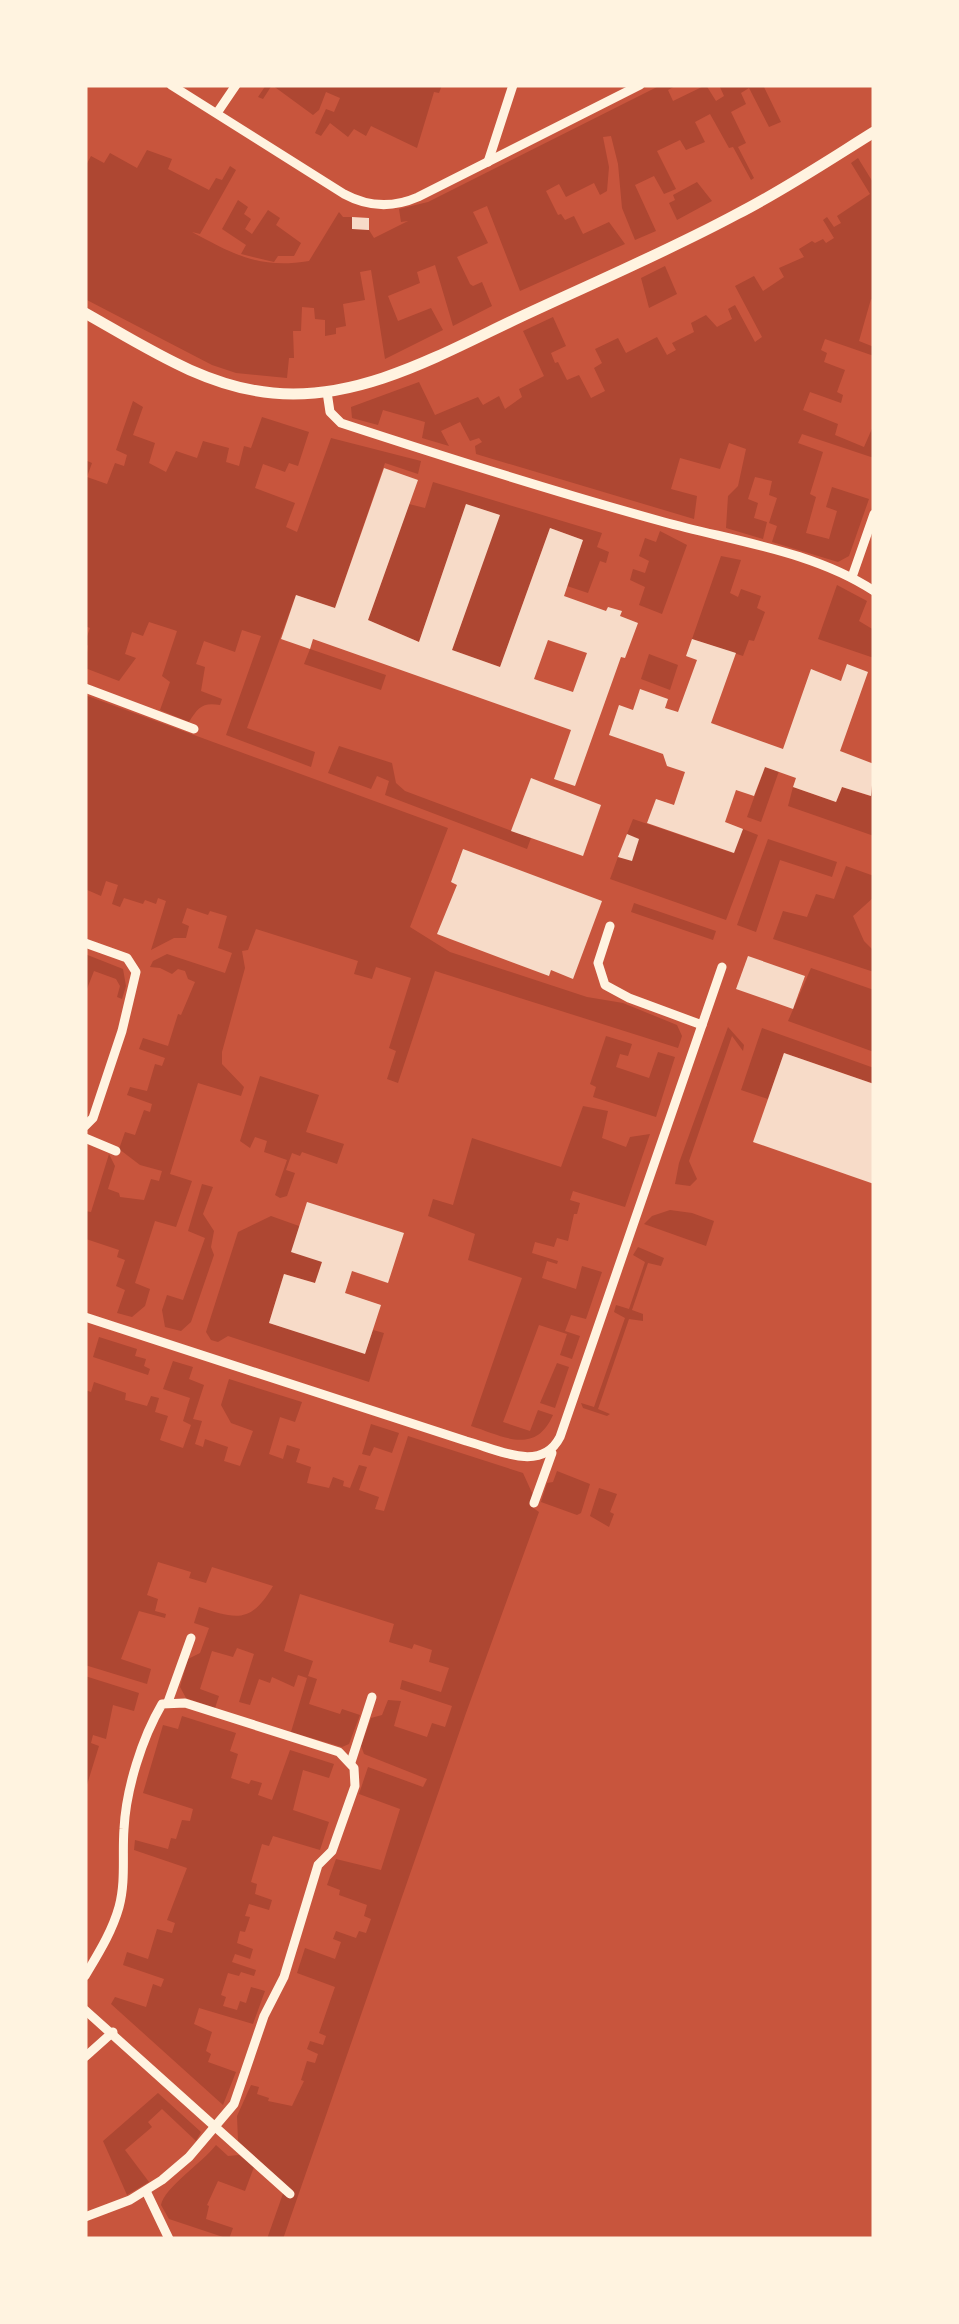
<svg xmlns="http://www.w3.org/2000/svg" width="959" height="2324" font-family="'Roboto Condensed',sans-serif">
  <rect width="100%" height="100%" fill="#c8553d"/>
  <g fill="#ae4732">
    <polygon points="266,85 442,85 439,93 434,92 417,148 371,126 366,136 354,129 348,137 330,123 321,136 315,133 326,109 334,112 340,98 326,92 319,110 313,115 272,85 263,99 258,97"/>
    <path d="M661 85H677L668 90 673 101 706 85 716 101 724 96 719 85H763L781 122 769 127 749 88 741 93 746 104 731 112 746 143 738 147 754 178 751 180 733 147 729 148 710 114 695 122 705 142 686 150 680 140 657 151 676 189 664 194 654 176 635 185 656 231 635 240 622 208 618 164 611 136 603 137 609 167 607 191 600 195 594 183 566 197 559 184 546 191 558 215 561 214 565 220 574 216 583 234 609 222 625 244 520 291 487 206 473 212 488 243 457 257 470 284 473 286 482 282 492 306 453 326 435 265 417 272 420 283 388 296 398 321 431 308 443 330 385 359 371 270 360 272 365 300 343 304 346 326 336 328V334L325 336V320L315 319 314 308 302 307 301 331H293L294 358H289L287 378 236 373 212 365 85 299V167L91 156 104 163 110 153 137 168 147 150 172 159 168 169 209 190 216 178 222 180 230 166 236 170 200 234 192 232C235 255 259 269 309 261L339 212 343 217H352V229L369 230 374 238 408 221 401 222 399 209 428 202Z"/>
    <polygon points="858,158 874,184 874,301 871,299 859,341 874,347 874,356 825,339 821,350 827,353 824,362 845,370 837,392 843,395 841,403 810,392 803,410 838,424 835,435 864,447 874,424 874,458 802,434 798,443 823,452 810,494 816,497 806,533 829,539 837,511 826,507 832,487 869,499 849,556 838,562 772,542 777,526 769,523 777,498 769,495 772,481 755,477 748,499 758,503 754,518 767,522 763,539 726,528 728,496 738,486 746,449 729,443 720,469 680,458 671,489 697,496 694,519 476,454 475,446 482,442 479,438 470,441 460,422 441,431 449,446 422,438 425,422 383,410 378,425 352,418 351,407 419,382 435,415 478,397 483,405 499,396 505,409 522,397 519,389 544,376 523,331 553,317 566,346 551,353 555,363 558,362 567,380 579,375 591,398 605,391 594,368 602,363 595,349 618,338 626,353 657,337 667,355 676,350 672,343 694,332 691,323 706,315 717,327 732,319 728,309 735,305 755,342 762,337 735,286 754,276 763,291 784,277 779,268 804,257 799,249 812,241 815,243 823,239 826,243 834,238 823,220 827,217 834,227 841,223 837,216 870,194 851,163"/>
    <polygon points="697,182 712,201 677,220 669,203 675,200 673,195"/>
    <polygon points="238,200 248,207 244,214 251,219 245,229 252,234 268,210 280,218 276,225 301,243 294,256 278,256 274,262 241,254 246,245 222,229"/>
    <polygon points="665,266 677,294 649,308 641,278"/>
    <path d="M133 401 143 407 133 435 155 443 149 463 166 472 176 451 197 458 203 441 229 448 226 462 239 466 244 446 251 448 262 417 309 432 298 466 289 463 285 472 263 464 255 488 295 503 286 527 297 532 331 438 421 461 418 474 385 463 335 608 296 595 247 728 315 752 311 767 226 735 261 636 242 630 235 652 204 641 196 664 205 667 201 691 222 699 220 705C203 702 198 707 189 722L160 710 170 682 162 676 177 631 149 622 143 636 132 632 125 654 136 658 119 681 85 668 88 646 85 642 90 628 85 626V460L92 463 87 477 107 484 115 463 124 466 127 455 116 450Z"/>
    <polygon points="433,482 602,533 597,547 609,552 606,563 600,561 588,593 567,586 583,540 550,528 500,667 452,650 499,515 466,504 419,642 368,620 409,504 425,508"/>
    <polygon points="660,531 687,545 662,614 639,605 645,587 630,580 633,569 645,573 649,561 639,556 645,538 656,542"/>
    <polygon points="721,556 741,560 730,593 738,597 741,589 761,596 757,608 765,612 754,641 749,640 743,656 692,639"/>
    <polygon points="837,585 867,601 859,621 874,630 874,658 818,639"/>
    <polygon points="310,649 386,675 381,690 304,664"/>
    <polygon points="649,654 678,665 670,690 641,679"/>
    <polygon points="85,695 448,828 410,927 450,952 587,997 623,1003 677,1025 682,1036 678,1048 435,971 398,1083 387,1079 396,1051 389,1048 411,978 376,967 372,979 354,974 358,961 256,929 248,950 242,951 245,968 222,1052 222,1064 244,1087 241,1096 198,1083 170,1174 192,1181 176,1227 155,1221 135,1283 150,1289 145,1306 132,1317 117,1313 125,1290 116,1286 125,1260 117,1257 119,1250 86,1239 85,1242 85,1211 91,1212 109,1154 115,1166 108,1189 119,1193 120,1197 144,1200 151,1179 159,1181 162,1171 140,1165 119,1149 125,1132 135,1135 144,1110 150,1112 152,1104 127,1095 130,1087 147,1091 155,1064 162,1066 165,1058 139,1049 143,1038 168,1046 178,1014 181,1015 195,982 188,979 185,971 178,969 172,974 160,968 150,967 153,961 167,954 225,973 232,953 218,948 227,916 210,911 208,915 187,908 182,923 189,926 186,938 174,938 151,950 166,901 158,898 156,904 145,900 143,904 124,898 120,907 112,904 118,885 106,881 101,896 85,889"/>
    <polygon points="339,746 392,763 396,783 405,791 531,838 527,849 385,795 389,781 377,776 371,789 328,773"/>
    <polygon points="765,767 779,771 761,822 747,817"/>
    <polygon points="793,787 836,802 842,787 870,796 874,788 874,836 788,806"/>
    <polygon points="633,819 733,853 743,829 758,835 726,920 610,879 618,857 632,860 627,834"/>
    <polygon points="768,839 837,862 832,877 780,860 756,932 737,925"/>
    <polygon points="846,866 874,876 874,897 853,916 864,941 874,951 874,972 773,939 783,911 807,917 816,894 834,899"/>
    <polygon points="634,903 716,931 713,940 631,912"/>
    <polygon points="85,954 123,969 126,986 122,999 117,997 120,986 116,979 94,971 85,994"/>
    <polygon points="811,968 874,990 874,1052 788,1021"/>
    <polygon points="728,1027 744,1045 743,1051 732,1036 689,1161 697,1179 690,1186 675,1184 679,1163"/>
    <polygon points="762,1028 874,1068 874,1084 784,1053 768,1099 741,1090"/>
    <polygon points="606,1036 632,1044 628,1056 620,1054 616,1067 649,1078 658,1052 675,1057 656,1117 593,1097 596,1087 590,1084"/>
    <polygon points="260,1076 319,1095 306,1132 344,1144 337,1164 302,1152 300,1156 292,1153 286,1170 295,1173 287,1196 280,1198 275,1195 287,1160 264,1152 267,1141 255,1137 250,1148 240,1141"/>
    <path d="M583 1106 608 1111 602 1138 626 1147 630 1137 650 1134 625 1207 573 1191 570 1200 580 1203 577 1214H574L568 1241 557 1238 554 1247 535 1242 532 1253 558 1261 557 1264 547 1261 542 1278 576 1289 582 1266 602 1272 586 1319 571 1315 565 1331 580 1336 572 1359 560 1355 567 1334 539 1325 503 1422 530 1431 538 1410 553 1415C535 1456 503 1436 471 1426L522 1278 468 1260 475 1234 428 1216 433 1199 453 1205 472 1138 561 1167Z"/>
    <polygon points="202,1184 213,1187 203,1214 214,1231 211,1247 214,1255 191,1322 181,1331 165,1327 162,1310 167,1295 183,1300 205,1238 188,1231"/>
    <polygon points="670,1210 692,1213 714,1221 706,1246 644,1224 652,1216"/>
    <polygon points="271,1216 299,1226 322,1262 315,1283 284,1274 269,1323 365,1353 373,1330 384,1333 369,1382 228,1336 218,1342 211,1340 206,1332 238,1232"/>
    <polygon points="638,1247 664,1258 661,1266 648,1263 632,1310 643,1314 643,1321 629,1319 598,1409 610,1414 607,1416 583,1408 581,1403 594,1407 625,1318 614,1312 616,1305 629,1309 645,1262 633,1255"/>
    <polygon points="99,1337 137,1349 135,1356 146,1359 144,1366 150,1369 148,1375 93,1357"/>
    <path d="M173 1361 193 1367 189 1379 204 1385 193 1419 202 1421 195 1444 203 1447 205 1439 228 1447 224 1461 240 1466 253 1431 231 1423 221 1405 229 1379 302 1402 295 1422 280 1417 269 1454 283 1459 287 1445 300 1449 296 1462 311 1467 307 1483 329 1488 333 1477 344 1481 343 1486 350 1488 359 1465 367 1467 359 1490 379 1497 375 1509 384 1511 408 1436 523 1473 533 1495 529 1505 539 1512 466 1713 283 2239H267L286 2185 238 2141 237 2116 251 2085 259 2087 257 2094 269 2098 268 2101 292 2106 304 2081 301 2080 307 2061 315 2063 318 2054 307 2049 310 2041 323 2045 326 2036 319 2033 335 1987 297 1973 305 1948 335 1959 341 1942 333 1939 336 1931 356 1938 359 1931 366 1933 371 1919 364 1916 367 1905 339 1895 340 1890 327 1885 336 1859 381 1870 400 1809 359 1794 368 1767 423 1787 427 1779 364 1754 361 1746 371 1718 382 1715 388 1700 401 1701 394 1726 427 1737 432 1723 445 1727 452 1706 400 1689 402 1680 441 1692 449 1668 429 1662 432 1650 414 1644 412 1649 389 1642 394 1624 300 1594 284 1651 313 1661 308 1676 317 1679 309 1704 340 1714 342 1709 360 1715 349 1744 342 1747 291 1732 307 1678 298 1675 294 1687 272 1677 270 1683 259 1679 250 1705 239 1702 254 1654 237 1648 233 1657 212 1651 200 1689 219 1696 215 1708 186 1698 180 1687 188 1659 200 1653 209 1628 194 1623 199 1607C236 1619 251 1624 273 1586L212 1567 206 1583 189 1578 191 1572 158 1562 147 1595 158 1599 155 1611 166 1614 165 1618 139 1611 121 1659 151 1669 147 1684 85 1665V1390L91 1392 94 1382 126 1393 125 1400 147 1406 151 1396 159 1398 155 1412 168 1416 160 1440 183 1448 191 1425 183 1421 190 1398 163 1389Z"/>
    <polygon points="557,1363 569,1367 555,1408 540,1403"/>
    <polygon points="371,1424 399,1433 392,1453 374,1447 370,1456 362,1454"/>
    <polygon points="557,1471 590,1484 581,1513 577,1515 541,1502 547,1483 553,1482"/>
    <polygon points="599,1488 617,1494 610,1512 614,1514 609,1527 590,1516"/>
    <polygon points="85,1676 139,1693 134,1711 113,1705 106,1739 93,1735 91,1743 99,1746 86,1788"/>
    <polygon points="182,1716 236,1733 230,1751 238,1754 231,1778 249,1784 251,1780 262,1783 258,1795 272,1800 290,1750 334,1764 329,1778 303,1770 293,1810 329,1822 320,1850 273,1836 269,1846 262,1844 251,1882 257,1884 255,1894 272,1900 269,1910 249,1904 245,1916 250,1917 245,1932 240,1931 237,1943 253,1949 250,1959 235,1954 232,1962 256,1970 254,1976 241,1972 239,1976 228,1973 221,1995 226,1997 223,2006 237,2010 240,2001 246,2003 251,1987 265,1991 253,2024 199,2008 194,2024 212,2032 206,2051 211,2054 208,2062 236,2072 223,2105 111,2004 115,1997 146,2007 153,1984 161,1987 164,1979 123,1965 127,1952 148,1959 157,1929 172,1933 175,1923 167,1920 187,1868 134,1850 135,1840 168,1849 171,1838 176,1839 182,1820 190,1821 193,1809 143,1793 163,1725 178,1729"/>
    <polygon points="158,2093 201,2132 196,2141 162,2109 148,2122 152,2127 125,2150 149,2182 127,2195 103,2141"/>
    <path d="M216 2145 228 2156 239 2155 254 2167 245 2191 218 2181 207 2205 209 2206 206 2219 233 2228 229 2239 169 2219 161 2205C164 2188 203 2162 216 2145Z"/>
  </g>
  <g fill="#f7dbc8" fill-rule="evenodd">
    <polygon points="352,217 369,218 369,230 352,229"/>
    <path d="M384 468 418 480 368 620 419 642 466 504 500 515 452 650 500 667 550 528 583 540 564 596 606 611 608 607 622 611 620 616 638 623 625 658 621 657 575 786 554 779 571 730 313 639 310 649 281 639 296 595 335 608ZM548 640 587 653 573 692 534 679Z"/>
    <polygon points="692,639 736,653 711,723 783,749 811,669 841,681 847,664 868,672 840,751 874,764 871,796 842,787 836,802 793,787 796,778 765,767 754,796 736,790 725,822 743,829 734,853 647,823 656,799 674,805 685,772 667,766 663,754 609,735 619,705 633,710 640,689 668,699 665,708 678,712 697,660 686,656"/>
    <polygon points="531,778 601,805 583,856 511,831"/>
    <polygon points="627,834 639,839 632,861 618,857"/>
    <polygon points="463,849 602,901 573,979 551,970 549,976 437,934 457,885 451,882"/>
    <polygon points="748,956 805,976 793,1009 736,989"/>
    <polygon points="784,1053 874,1084 874,1184 753,1142"/>
    <polygon points="307,1202 404,1233 388,1283 352,1271 345,1293 381,1305 365,1354 269,1323 284,1274 315,1283 322,1262 291,1252"/>
  </g>
  <g fill="none" stroke-linecap="round" stroke-linejoin="round">
    <g stroke="#fff3e0" stroke-width="9">
      <path d="M171 85 344 194C368 207 393 208 418 197L640 85"/>
      <polyline points="217,113 236,85"/>
      <polyline points="488,162 513,85"/>
      <path d="M327 392 330 412 341 423C448 458 555 492 664 522 733 541 813 551 874 591"/>
      <polyline points="852,577 874,514"/>
      <polyline points="85,688 194,729"/>
      <polyline points="610,926 598,963 605,985 629,998 702,1025"/>
      <polyline points="85,943 127,958 136,972 122,1031 93,1118 85,1126"/>
      <polyline points="85,1138 116,1151"/>
      <path d="M85 1317 466 1441C497 1449 541 1474 560 1437L722 967"/>
      <polyline points="534,1503 552,1453"/>
      <polyline points="168,1702 191,1638"/>
      <polyline points="351,1762 372,1697"/>
      <path d="M85 1976C98 1954 112 1932 119 1907 126 1881 122 1855 124 1829 126 1789 142 1738 162 1704L185 1703 339 1752 354 1768 355 1786 332 1851 318 1865 284 1977 264 2016 234 2104 189 2157 162 2180 130 2200 85 2217"/>
      <polyline points="85,2010 290,2194"/>
      <polyline points="85,2057 113,2032"/>
      <polyline points="146,2191 169,2239"/>
    </g>
    <path stroke="#fff3e0" stroke-width="11" d="M85 313C144 346 204 387 273 393 364 402 450 349 531 312 600 280 670 250 737 214 784 190 829 160 874 132"/>
  </g>
  <rect width="959" height="2324" fill="none" stroke="#fff3e0" stroke-width="175"/>
</svg>
